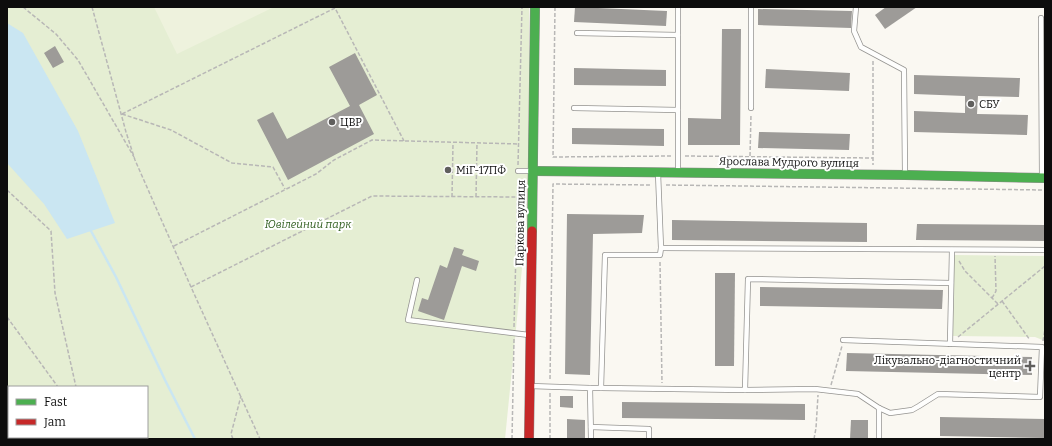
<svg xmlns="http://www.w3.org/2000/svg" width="1052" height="446" font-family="Bitter,serif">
  <rect width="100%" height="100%" fill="#faf8f2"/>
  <g fill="#e5eed3" fill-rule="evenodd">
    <path d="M7 7H529V198L505 439H7ZM9 387H147V437H9Z"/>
    <polygon points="954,255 1045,256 1045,341 1035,337 953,336"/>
  </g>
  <polygon fill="#eef2dd" points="154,7 274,7 177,54"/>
  <polygon fill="#cae6f2" points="7,23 23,33 78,131 115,223 67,239 44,204 7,163"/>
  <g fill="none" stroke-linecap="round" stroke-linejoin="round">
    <polyline stroke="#cae6f2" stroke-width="2.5" points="91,231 116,277 165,380 195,439"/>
  </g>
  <g fill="#9d9b98">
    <polygon points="575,7 667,11 666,26 574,22"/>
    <polygon points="886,7 917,7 885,29 875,15"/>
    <polygon points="758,9 852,11 851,28 758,25"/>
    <polygon points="722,29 741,29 740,145 688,145 688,118 721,119"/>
    <polygon points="55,46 64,62 53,68 44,53"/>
    <polygon points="355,53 377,95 359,105 374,134 288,180 257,120 273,112 287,139 350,106 329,67"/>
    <polygon points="574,68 666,70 666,86 574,85"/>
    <polygon points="766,69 850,73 849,91 765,88"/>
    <polygon points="914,75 1020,78 1019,97 978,96 977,114 1028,115 1027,135 914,132 914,111 965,113 965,96 914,94"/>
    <polygon points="572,128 664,129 664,146 572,144"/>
    <polygon points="759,132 850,134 849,150 758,148"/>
    <polygon points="567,214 644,215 642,233 593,234 590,375 565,374"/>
    <polygon points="672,220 867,223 867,242 672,240"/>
    <polygon points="917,224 1045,225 1045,241 916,240"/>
    <polygon points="454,247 464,250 462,255 479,261 476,271 462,266 444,320 418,311 422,298 428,300 440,265 447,268"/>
    <polygon points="715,273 735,273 734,366 715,366"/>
    <polygon points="760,287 943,290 942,309 760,306"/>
    <polygon points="847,353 1032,357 1032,375 846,371"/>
    <polygon points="560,396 573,396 573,408 560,407"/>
    <polygon points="622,402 805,404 805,420 622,418"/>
    <polygon points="940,417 1045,419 1045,438 940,436"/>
    <polygon points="567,419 585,420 585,439 567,439"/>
    <polygon points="851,420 868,420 868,439 850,439"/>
  </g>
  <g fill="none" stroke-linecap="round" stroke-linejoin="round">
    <g stroke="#949390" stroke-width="6">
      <g id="lane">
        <polyline points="678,7 678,171"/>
        <polyline points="751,7 751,108"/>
        <polyline points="856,7 854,31 861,47 904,70 905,173"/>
        <polyline points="1041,18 1042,178"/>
        <polyline points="577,33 678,35"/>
        <polyline points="574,108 678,110"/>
        <polyline points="518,171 531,171"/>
        <polyline points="661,248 1045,250"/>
        <polyline points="417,280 408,320 529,335"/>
        <polyline points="950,344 952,250"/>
        <polyline points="530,386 590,388 591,439"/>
        <polyline points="590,388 601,388 605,255 660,255 661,248 658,173"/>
        <polyline points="601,388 745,390 748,279 951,283"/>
        <polyline points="745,390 815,389 858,394 879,408 890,413 912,410 919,406 938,394 1040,397 1042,347 843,340"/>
        <polyline points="591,427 649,429 649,439"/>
        <polyline points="879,439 879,408"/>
      </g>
    </g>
    <g stroke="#8a8987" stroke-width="10">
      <g id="fast">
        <polyline points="533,171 905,175 1045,178"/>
        <polyline points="532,231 535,7"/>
      </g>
    </g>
    <g stroke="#8a8987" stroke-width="10">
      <polyline id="jam" points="529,439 532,231"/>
    </g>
    <g stroke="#b8b7b6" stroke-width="1.5" stroke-dasharray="4 2" stroke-linecap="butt">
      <polyline points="23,7 56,34 78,60 134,157"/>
      <polyline points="92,7 126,132 135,160 191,287 260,439"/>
      <polyline points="555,7 553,157 671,156"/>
      <polyline points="873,61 873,165"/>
      <polyline points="122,114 335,8 404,141"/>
      <polyline points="122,114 171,130 232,163 273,167 285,189"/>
      <polyline points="685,156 873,158"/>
      <polyline points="750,156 751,114"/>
      <polyline points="518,165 522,7"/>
      <polyline points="666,185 1045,190"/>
      <polyline points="7,190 51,231 55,293 76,387"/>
      <polyline points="452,197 453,143"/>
      <polyline points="476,197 477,143"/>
      <polyline points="174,246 316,174 334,160 372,140 519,144"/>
      <polyline points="959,261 965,271 998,304"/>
      <polyline points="660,262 662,383"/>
      <polyline points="191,287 372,196 517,197"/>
      <polyline points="992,298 996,291 995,256"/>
      <polyline points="1002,301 1030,340"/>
      <polyline points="7,317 58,387"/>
      <polyline points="514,327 518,177"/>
      <polyline points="958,337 1045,266"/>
      <polyline points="1043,341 1045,329"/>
      <polyline points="550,379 553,184 652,185"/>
      <polyline points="831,385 842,346"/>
      <polyline points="95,437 96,439"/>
      <polyline points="233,439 231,434 241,396"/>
      <polyline points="512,439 514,339"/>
      <polyline points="550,439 550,393"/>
      <polyline points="814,439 816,428 818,395"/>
    </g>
    <use href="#lane" stroke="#fefefd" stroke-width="4.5"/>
    <use href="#fast" stroke="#4caf50" stroke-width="9"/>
    <use href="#jam" stroke="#c62828" stroke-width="9"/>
  </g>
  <g fill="#605f5d" stroke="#fff" stroke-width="1.5">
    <circle cx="971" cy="104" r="4"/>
    <circle cx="332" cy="122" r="4"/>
    <circle cx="448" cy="170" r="4"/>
    <path d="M1028 360h4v4h4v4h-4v4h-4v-4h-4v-4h4z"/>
  </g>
  <g text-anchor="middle" stroke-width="4" stroke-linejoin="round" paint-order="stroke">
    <g font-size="11" fill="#0d0d0d" stroke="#fff" text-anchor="start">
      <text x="979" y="108">СБУ</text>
      <text x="340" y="126">ЦВР</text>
      <text x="456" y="174">МіГ-17ПФ</text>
      <text x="1021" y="364" text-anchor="end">Лікувально-діагностичний<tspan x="1021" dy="13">центр</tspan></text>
    </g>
    <g font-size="11" fill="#0d0d0d" stroke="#fff">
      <text transform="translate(789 162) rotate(1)" y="4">Ярослава Мудрого вулиця</text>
      <text transform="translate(520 223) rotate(-89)" y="4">Паркова вулиця</text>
    </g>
    <g font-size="11" font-style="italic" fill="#336022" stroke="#fff">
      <text x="308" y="228">Ювілейний парк</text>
    </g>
  </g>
  <rect width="1052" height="446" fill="none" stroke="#0d0d0d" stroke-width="16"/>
  <rect x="8" y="386" width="140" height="52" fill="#ffffff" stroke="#9e9e9e"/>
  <rect x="16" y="399" width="20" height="6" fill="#4caf50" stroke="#9e9e9e"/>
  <text x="44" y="406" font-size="12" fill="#0d0d0d">Fast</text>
  <rect x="16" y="419" width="20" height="6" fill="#c62828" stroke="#9e9e9e"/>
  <text x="44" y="426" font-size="12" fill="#0d0d0d">Jam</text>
</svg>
